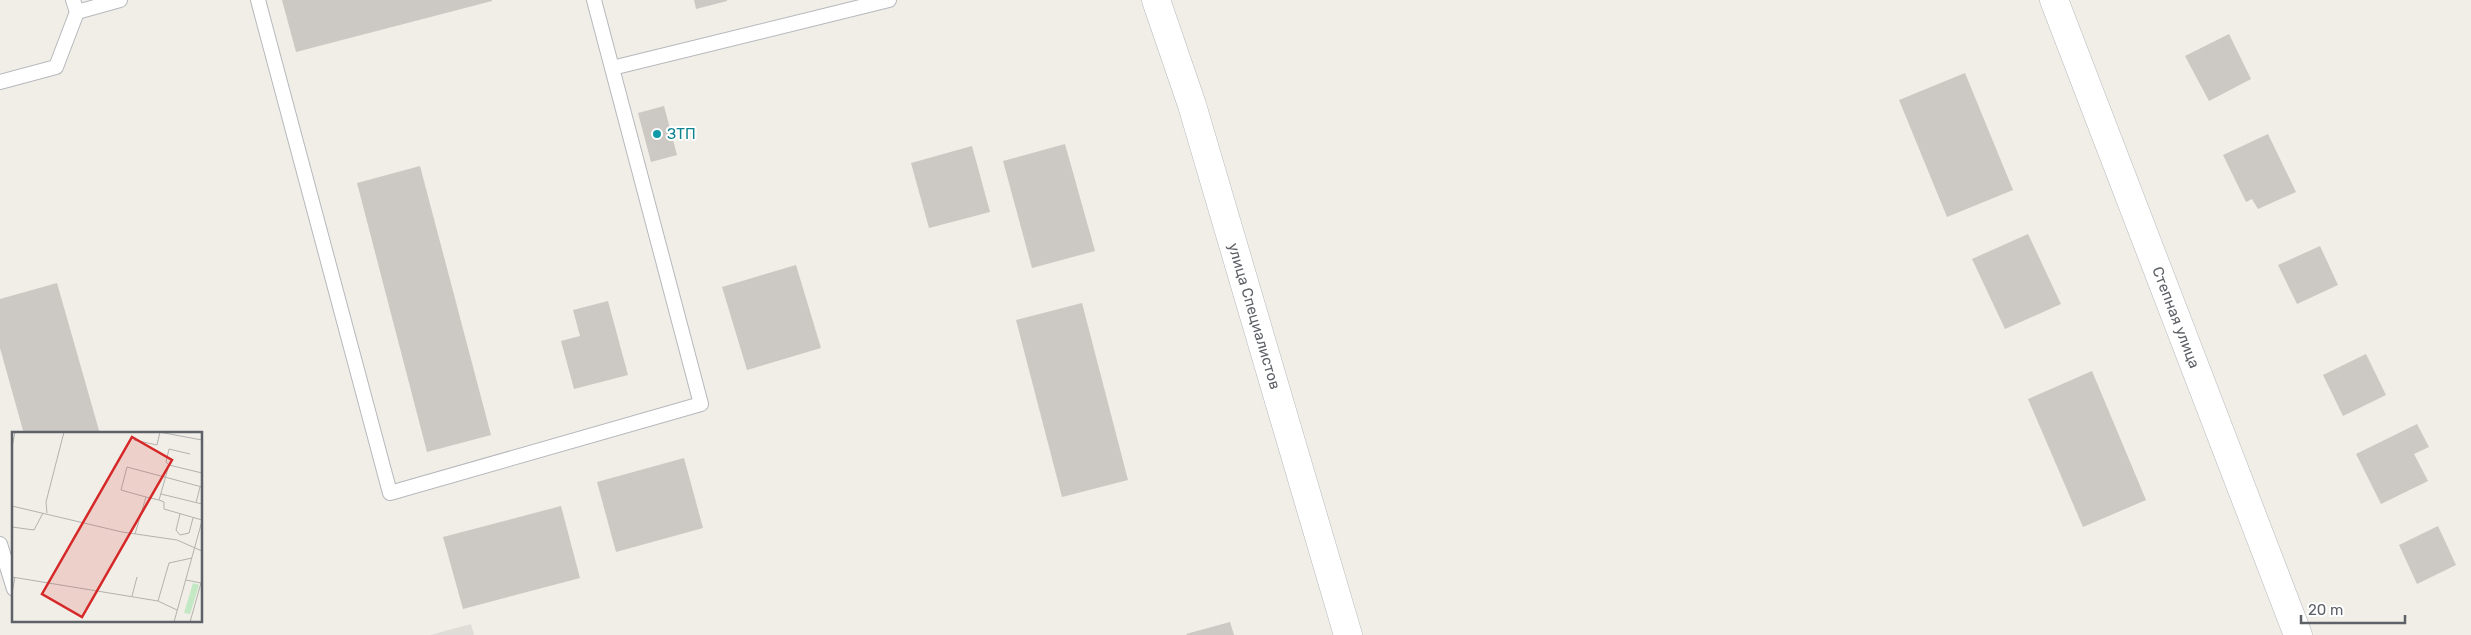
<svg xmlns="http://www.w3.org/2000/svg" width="2471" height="635" font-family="Rubik,sans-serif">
  <rect width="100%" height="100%" fill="#f0eee6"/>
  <polygon fill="#dfddd8" points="471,624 474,635 430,635"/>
  <g fill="#ccc8c3">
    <polygon points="282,0 492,0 492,1 296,52"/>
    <polygon points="694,0 727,0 727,1 696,9"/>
    <polygon points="2229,34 2251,79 2209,101 2185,56"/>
    <polygon points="1965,73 2013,190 1947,217 1899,100"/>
    <polygon points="664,106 677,155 651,162 638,113"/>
    <polygon points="2268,134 2296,192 2258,209 2252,199 2246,202 2223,155"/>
    <polygon points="1065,144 1095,251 1032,268 1003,161"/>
    <polygon points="972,146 990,212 929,228 911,163"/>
    <polygon points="420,166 491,435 427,452 357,183"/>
    <polygon points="2028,234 2061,304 2005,329 1972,259"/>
    <polygon points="2320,246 2338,285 2297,304 2278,265"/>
    <polygon points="796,265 821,348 747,370 722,287"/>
    <polygon points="57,283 100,434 24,434 0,348 0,299"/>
    <polygon points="608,301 628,375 574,389 561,341 580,336 573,310"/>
    <polygon points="1082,303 1128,480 1062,497 1016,320"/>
    <polygon points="2366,354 2386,395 2343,416 2323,375"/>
    <polygon points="2092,371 2146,500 2083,527 2028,399"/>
    <polygon points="2417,424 2429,447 2414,454 2428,481 2381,504 2356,454"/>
    <polygon points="684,458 703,528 616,552 597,482"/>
    <polygon points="561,506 580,578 463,609 443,537"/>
    <polygon points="2438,526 2456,565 2417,584 2399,545"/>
    <polygon points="1230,622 1234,635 1187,635 1186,634"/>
  </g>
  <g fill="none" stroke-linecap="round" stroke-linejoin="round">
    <g stroke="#b6b8bd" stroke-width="16">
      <g id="service">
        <polyline points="73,0 77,12 120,0"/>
        <polyline points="258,0 390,493 701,404 612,68"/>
        <polyline points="594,0 612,68 889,0"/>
        <polyline points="0,82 56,67 77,12"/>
        <polyline points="0,544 14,589"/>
      </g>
    </g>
    <g stroke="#b6b8bd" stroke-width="29">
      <g id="minor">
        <path id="s1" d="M1156 0 1192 105 1348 635"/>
        <path id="s2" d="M2054 0 2298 635"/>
      </g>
    </g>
    <use href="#service" stroke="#fff" stroke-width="14"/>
    <use href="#minor" stroke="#fff" stroke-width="28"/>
  </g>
  <circle fill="#0f9aa8" stroke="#fff" stroke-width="2" cx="657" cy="134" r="5"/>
  <g text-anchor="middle" stroke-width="4" stroke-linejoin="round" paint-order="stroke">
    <g font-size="15" fill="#0d838f" stroke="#fff" text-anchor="start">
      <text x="667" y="139">ЗТП</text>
    </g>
    <g font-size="15" fill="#5e6167" stroke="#fff">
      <text dy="5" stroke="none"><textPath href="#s1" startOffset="331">улица Специалистов</textPath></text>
      <text dy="5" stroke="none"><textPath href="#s2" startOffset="340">Степная улица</textPath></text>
    </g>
  </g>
  <g transform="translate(12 432)">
    <rect width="190" height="190" fill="#f0eee6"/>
    <path d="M181 151 187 153 178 182 172 181Z" fill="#c2e8c4"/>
    <path fill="none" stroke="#b2b2af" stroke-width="1" d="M147 0 190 8M122 8 145 13 148 0M0 15 3 0M157 33 154 30 157 17 178 22M149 62 190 72M134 65 109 58 115 35 190 55M147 68 152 70V77L190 88M184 71 188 55M0 74 110 100 165 108 190 119M35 81 34 70 52 0M168 82 164 98 168 103 177 101 181 86M0 95 22 98 31 81M123 102 134 65 147 68 157 33 190 41M0 145 146 169 165 178M174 148 189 151M0 161 3 145M120 164 125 145M146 169 157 131 180 126M162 190 190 89M178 190 189 151"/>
    <path fill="#d62828" fill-opacity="0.15" stroke="#d62828" stroke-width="2.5" d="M120 5 160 28 70 185 30 162Z"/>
    <rect width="190" height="190" fill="none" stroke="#5e6167" stroke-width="2.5"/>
  </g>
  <path d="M2301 615v8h104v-8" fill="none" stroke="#5e6167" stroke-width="2.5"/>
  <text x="2308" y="615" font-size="15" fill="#5e6167" stroke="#ffffff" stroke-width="4" paint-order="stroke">20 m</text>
</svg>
